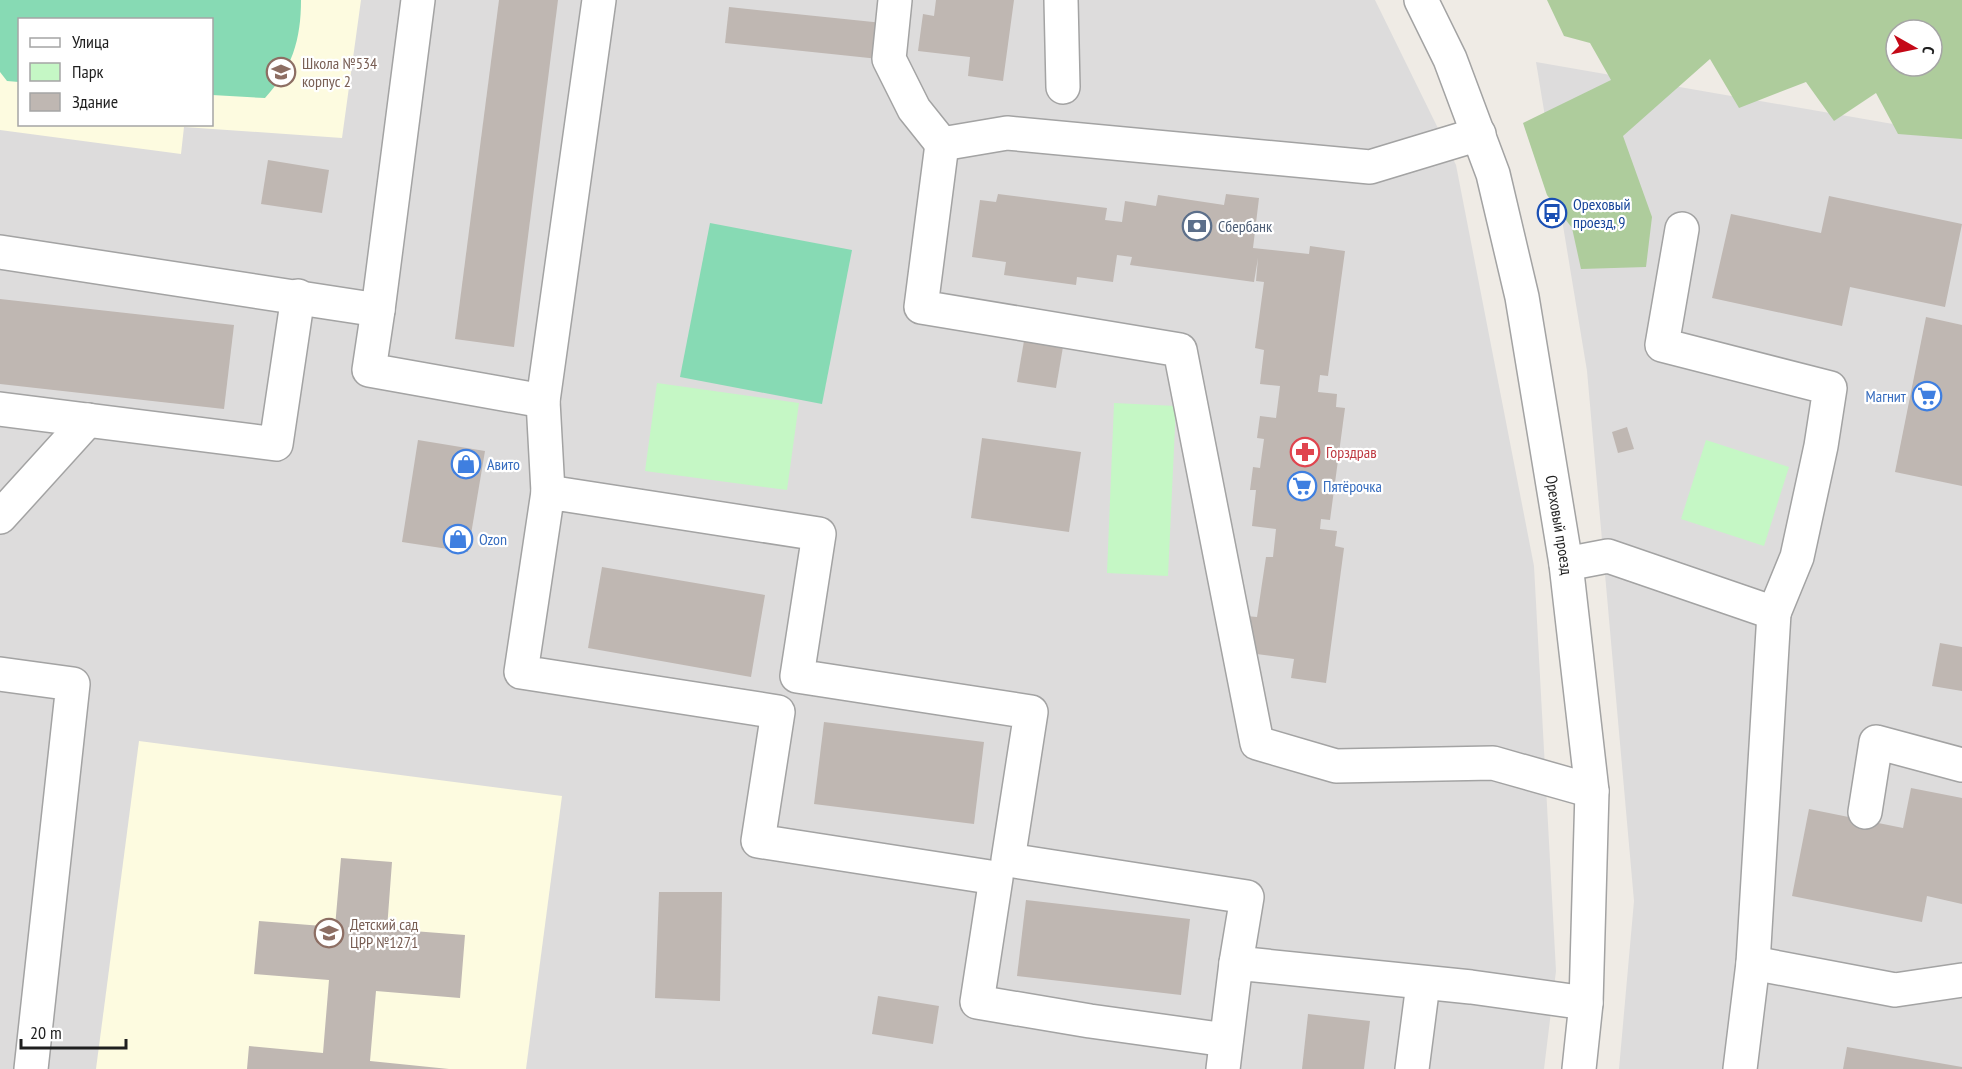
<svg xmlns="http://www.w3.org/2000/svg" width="1962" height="1069" font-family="'PT Sans Narrow',sans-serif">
  <rect width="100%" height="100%" fill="#efebe5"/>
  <g fill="#dddcdc" fill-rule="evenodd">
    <path d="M0 0H1375L1456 165 1534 566 1556 971 1544 1069H0ZM20 20H212V124H20Z"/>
    <polygon points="1536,62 1962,136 1962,1069 1619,1069 1634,901 1587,371"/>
  </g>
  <g fill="#fdfbe0" fill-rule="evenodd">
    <path d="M0 0H361L342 138 184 127 181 154 0 130ZM20 20H212V124H20Z"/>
    <polygon points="139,741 562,796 526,1069 96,1069"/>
  </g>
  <path fill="#aecc9c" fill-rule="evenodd" d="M1547 0H1962V139L1898 134 1876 93 1834 121 1806 82 1739 108 1710 59 1623 136 1652 217 1646 267 1581 269 1572 228 1547 195 1523 123 1611 80 1590 43 1564 36ZM1896 30H1932V66H1896Z"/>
  <g fill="#c5f7c5">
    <polygon points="657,383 799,403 787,490 645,471"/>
    <polygon points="1114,403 1176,406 1168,576 1107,573"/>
    <polygon points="1706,440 1789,467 1764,546 1681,519"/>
  </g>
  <g fill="#87dab4">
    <path d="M0 0H301C301 40 292 69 265 98L212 95V20H20L19 82 7 81 0 72Z"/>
    <polygon points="710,223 852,250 822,404 680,377"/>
  </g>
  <g fill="#bfb7b2">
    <polygon points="499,0 558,0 514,347 455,339"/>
    <polygon points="936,0 1014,0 1003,81 968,76 970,57 918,51 923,14 934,16"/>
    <polygon points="729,7 883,23 879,59 725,43"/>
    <polygon points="268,160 329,170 322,213 261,204"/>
    <polygon points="998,194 1107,208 1105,220 1122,222 1125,201 1156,206 1158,195 1224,205 1226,194 1259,198 1253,248 1309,254 1310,246 1345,251 1328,376 1320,375 1318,392 1337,394 1336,407 1345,408 1330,520 1321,519 1320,529 1337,531 1335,546 1344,548 1326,683 1291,678 1294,659 1241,652 1246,616 1257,617 1266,557 1273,557 1276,529 1252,526 1256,490 1250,490 1253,467 1260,468 1264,439 1257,438 1260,416 1276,418 1280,386 1260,384 1264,350 1255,348 1264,282 1256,281 1258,258 1254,282 1130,265 1132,257 1117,255 1113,282 1077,277 1076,285 1004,275 1006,262 972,257 980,200 996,202"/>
    <polygon points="1829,196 1962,224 1945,307 1850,287 1842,326 1712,298 1731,214 1821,233"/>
    <polygon points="0,299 234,325 224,409 0,384"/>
    <polygon points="1926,317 1962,325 1962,486 1895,472"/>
    <polygon points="1026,329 1065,335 1056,388 1017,382"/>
    <polygon points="1627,427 1634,449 1618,453 1612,432"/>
    <polygon points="982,438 1081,452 1069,532 971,518"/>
    <polygon points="418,440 485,451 468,552 402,542"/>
    <polygon points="602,567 765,595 751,677 588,648"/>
    <polygon points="1940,643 1962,647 1962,691 1932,686"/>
    <polygon points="824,722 984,742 974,824 814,804"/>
    <polygon points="1911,788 1962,798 1962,904 1927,896 1922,922 1792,896 1809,809 1903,828"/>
    <polygon points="341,858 392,862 387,929 465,935 460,998 376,991 370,1061 449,1069 247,1069 249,1046 323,1053 329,980 254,974 259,921 335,927"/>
    <polygon points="659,892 722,892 720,1001 655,998"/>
    <polygon points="1026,900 1190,919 1181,995 1017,976"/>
    <polygon points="878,996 939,1006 933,1044 872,1034"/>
    <polygon points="1308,1014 1370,1021 1364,1069 1302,1069"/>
    <polygon points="1847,1047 1962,1067 1962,1069 1843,1069"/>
  </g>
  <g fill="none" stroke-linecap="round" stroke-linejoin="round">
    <g stroke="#a3a3a3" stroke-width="36">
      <g id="minor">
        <polyline points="895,0 889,59 914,109 942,144 1007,133 1370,167 1479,134"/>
        <polyline points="1061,0 1063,87"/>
        <path id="s1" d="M1421 0 1450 59 1493 174 1522 297 1566 564 1592 791 1586 1003 1579 1069"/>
        <polyline points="942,144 921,307 1180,350 1257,743 1336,766 1493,763 1592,791"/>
        <polyline points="0,252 378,310 418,0"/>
        <polyline points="378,310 369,370 543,401"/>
        <polyline points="0,409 276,444 298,296"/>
        <polyline points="548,492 543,401 599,0"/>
        <polyline points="0,517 88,420"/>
        <polyline points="1566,564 1608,556 1774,613 1797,557 1821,446 1830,388 1662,345 1682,229"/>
        <polyline points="0,674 73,684 31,1069"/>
        <polyline points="1865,812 1876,742 1962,765"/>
        <polyline points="1753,963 1895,990 1962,980"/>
        <polyline points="1226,1040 1090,1021 977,1002 996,878 758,841 778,712 521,672 548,492 819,534 797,676 1031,712 1008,860 1247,897 1236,963"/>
        <polyline points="1223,1069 1236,963 1471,987 1586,1003"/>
        <polyline points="1412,1069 1423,984"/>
        <polyline points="1740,1069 1753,963 1774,613"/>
      </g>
    </g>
    <use href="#minor" stroke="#fff" stroke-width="33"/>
  </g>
  <defs>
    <g id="school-ring" transform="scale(1.5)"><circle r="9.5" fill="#fff" stroke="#8d6e63" stroke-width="1.5"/><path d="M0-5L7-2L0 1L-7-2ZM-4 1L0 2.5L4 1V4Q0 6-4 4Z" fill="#8d6e63"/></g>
    <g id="bus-ring" transform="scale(1.5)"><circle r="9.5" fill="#fff" stroke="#1a4fb4" stroke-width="1.5"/><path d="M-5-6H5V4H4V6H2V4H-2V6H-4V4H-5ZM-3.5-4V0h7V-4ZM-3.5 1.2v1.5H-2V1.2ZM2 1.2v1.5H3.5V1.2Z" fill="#1a4fb4"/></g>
    <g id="bank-ring" transform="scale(1.5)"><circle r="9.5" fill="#fff" stroke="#5c6f8a" stroke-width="1.5"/><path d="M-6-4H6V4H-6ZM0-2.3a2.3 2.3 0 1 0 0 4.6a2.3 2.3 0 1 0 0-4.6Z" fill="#5c6f8a"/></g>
    <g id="supermarket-ring" transform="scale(1.5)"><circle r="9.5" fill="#fff" stroke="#3f7fe0" stroke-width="1.5"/><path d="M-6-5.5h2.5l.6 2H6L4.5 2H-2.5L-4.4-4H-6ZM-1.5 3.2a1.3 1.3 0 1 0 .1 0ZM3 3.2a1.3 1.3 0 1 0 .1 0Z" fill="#3f7fe0"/></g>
    <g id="pharmacy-ring" transform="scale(1.5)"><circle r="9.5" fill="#fff" stroke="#e0444e" stroke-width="1.5"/><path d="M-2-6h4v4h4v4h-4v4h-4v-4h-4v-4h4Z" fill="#e0444e"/></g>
    <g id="shop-ring" transform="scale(1.5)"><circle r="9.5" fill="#fff" stroke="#3f7fe0" stroke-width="1.5"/><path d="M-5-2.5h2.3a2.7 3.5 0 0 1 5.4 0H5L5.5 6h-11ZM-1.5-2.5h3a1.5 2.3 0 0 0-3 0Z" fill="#3f7fe0"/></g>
  </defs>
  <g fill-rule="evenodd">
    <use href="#school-ring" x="281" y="72"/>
    <use href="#bus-ring" x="1552" y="213"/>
    <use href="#bank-ring" x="1197" y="226"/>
    <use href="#supermarket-ring" x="1927" y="396"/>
    <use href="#pharmacy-ring" x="1305" y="452"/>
    <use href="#shop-ring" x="466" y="464"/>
    <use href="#supermarket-ring" x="1302" y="486"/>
    <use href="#shop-ring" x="458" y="539"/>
    <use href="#school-ring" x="329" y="933"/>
  </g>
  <g text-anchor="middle" stroke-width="4.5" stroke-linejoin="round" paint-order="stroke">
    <g font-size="16" fill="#785e54" stroke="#fff" text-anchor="start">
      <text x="302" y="69">Школа №534<tspan x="302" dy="18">корпус 2</tspan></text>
      <text x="350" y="930">Детский сад<tspan x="350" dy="18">ЦРР №1271</tspan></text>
    </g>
    <g font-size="16" fill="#164399" stroke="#fff" text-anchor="start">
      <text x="1573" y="210">Ореховый<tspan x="1573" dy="18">проезд, 9</tspan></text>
    </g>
    <g font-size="16" fill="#4e5e75" stroke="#fff" text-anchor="start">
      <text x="1218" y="232">Сбербанк</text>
    </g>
    <g font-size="16" fill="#366cbe" stroke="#fff" text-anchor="start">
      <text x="1906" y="402" text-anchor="end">Магнит</text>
      <text x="487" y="470">Авито</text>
      <text x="1323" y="492">Пятёрочка</text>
      <text x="479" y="545">Ozon</text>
    </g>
    <g font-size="16" fill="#be3a42" stroke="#fff" text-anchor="start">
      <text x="1326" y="458">Горздрав</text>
    </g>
    <g font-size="16" fill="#1f1f1f" stroke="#fff">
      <text dy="6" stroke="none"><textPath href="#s1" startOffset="546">Ореховый проезд</textPath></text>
    </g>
  </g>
  <rect x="18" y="18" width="195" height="108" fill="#ffffff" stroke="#a5a5a5" stroke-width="1.5"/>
  <rect x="30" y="38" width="30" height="9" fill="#ffffff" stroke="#a5a5a5" stroke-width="1.5"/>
  <text x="72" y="48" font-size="18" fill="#1f1f1f">Улица</text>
  <rect x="30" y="63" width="30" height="18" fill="#c5f7c5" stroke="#a5a5a5" stroke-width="1.5"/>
  <text x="72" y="78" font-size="18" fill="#1f1f1f">Парк</text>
  <rect x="30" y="93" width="30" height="18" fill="#bfb7b2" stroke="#a5a5a5" stroke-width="1.5"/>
  <text x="72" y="108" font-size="18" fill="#1f1f1f">Здание</text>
  <g transform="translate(1914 48) rotate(99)"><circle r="28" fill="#ffffff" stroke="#a5a5a5" stroke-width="1.5"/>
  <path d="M0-4.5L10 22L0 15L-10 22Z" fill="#c40917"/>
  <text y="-9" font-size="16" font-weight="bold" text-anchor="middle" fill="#1f1f1f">С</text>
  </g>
  <path d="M21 1039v9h105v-9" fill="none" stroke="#1f1f1f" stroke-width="3"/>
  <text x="30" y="1039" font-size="18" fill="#1f1f1f" stroke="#ffffff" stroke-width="4.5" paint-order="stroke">20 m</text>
</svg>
